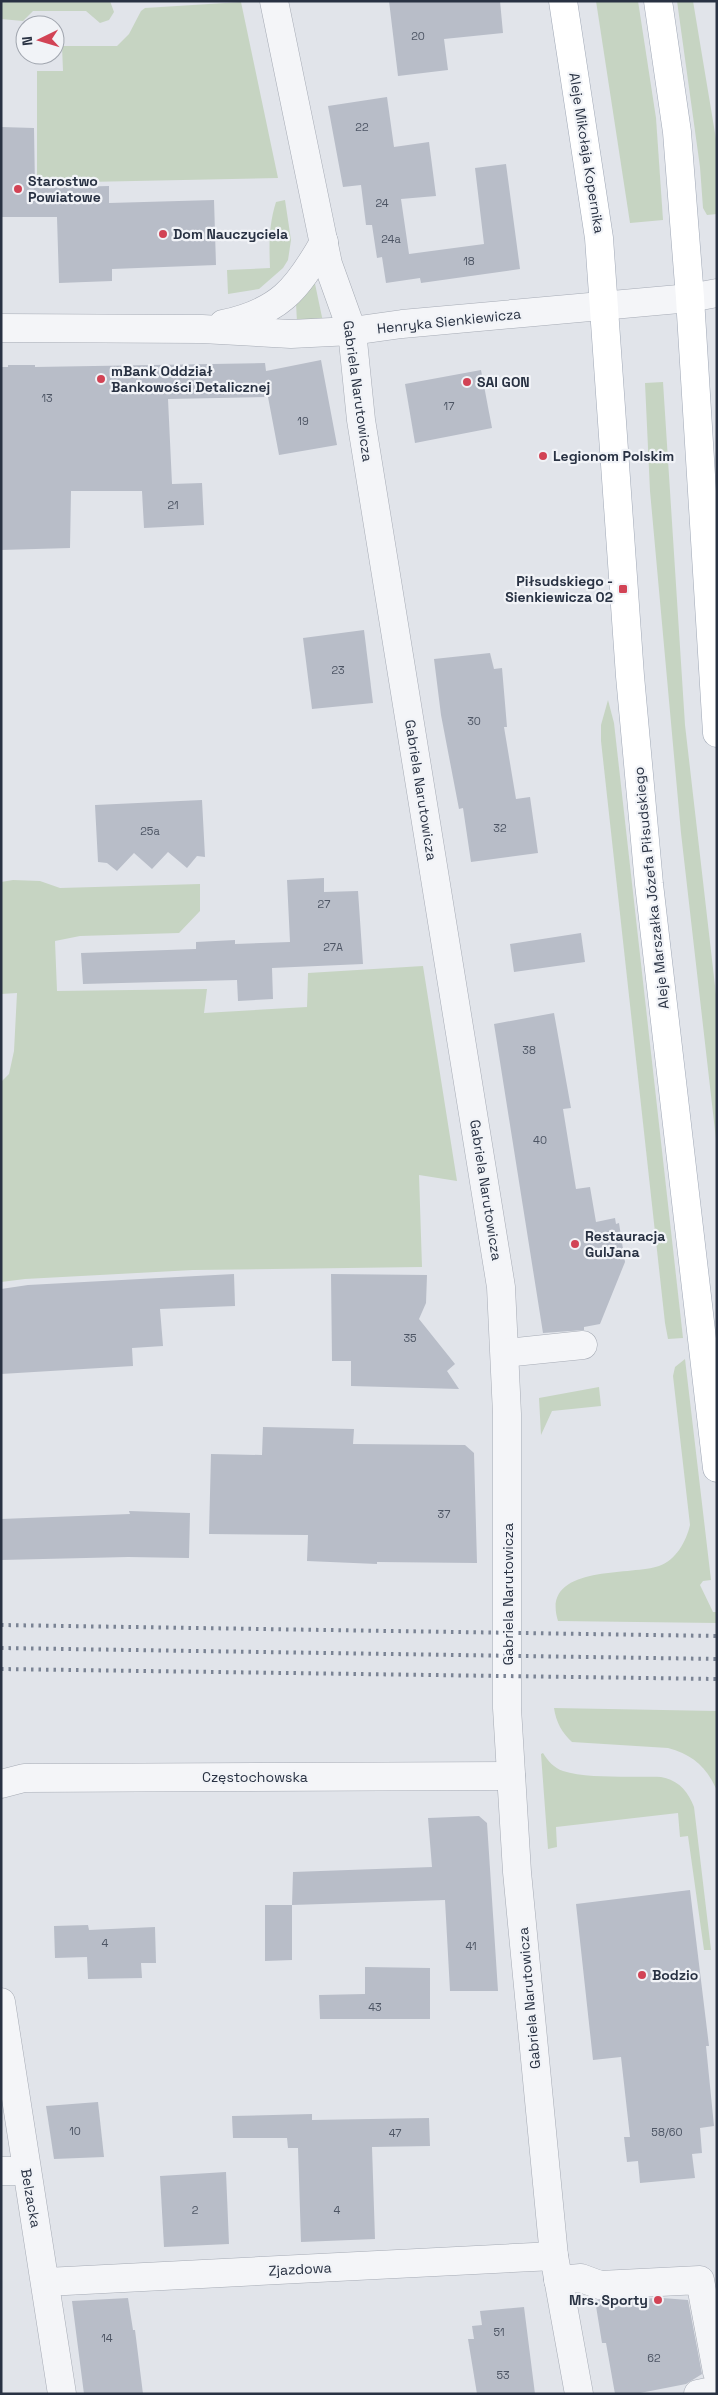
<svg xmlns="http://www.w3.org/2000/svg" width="718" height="2395" font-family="'Space Grotesk',sans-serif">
  <rect width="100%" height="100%" fill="#e1e4ea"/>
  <g fill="#c6d4c2">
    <polygon points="1,1 110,1 114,12 109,20 100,23 86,11 33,11 23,21 1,19"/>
    <polygon points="596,1 638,1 656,118 663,220 630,223"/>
    <polygon points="677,1 693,1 717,145 717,214 707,215 703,208 700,167"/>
    <polygon points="241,2 278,178 37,183 37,71 63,71 62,46 117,46 129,34 141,11 145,8"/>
    <path d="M285 200 291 240 288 260 283 268 259 289 228 294 227 270 270 268C269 244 269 224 276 202Z"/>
    <polygon points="314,279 323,322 297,322 296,303"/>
    <polygon points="663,382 685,725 717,1003 717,1148 681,833 650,491 645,383"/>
    <polygon points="608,700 614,723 683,1338 668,1339 665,1323 601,741 601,725"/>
    <polygon points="13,880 40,881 60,888 200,884 200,911 179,933 80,936 55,941 57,991 207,989 204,1013 307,1007 308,973 423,966 457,1181 419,1175 422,1267 193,1270 25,1279 1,1282 1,1082 9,1074 14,1051 17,993 1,994 1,882"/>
    <path d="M685 1359 711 1580 703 1581 700 1585 713 1612H717V1623L558 1621C540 1564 630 1576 659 1566 676 1560 686 1542 690 1525L673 1376 675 1367Z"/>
    <polygon points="599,1387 601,1406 552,1411 541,1435 539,1398"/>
    <path d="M554 1708 717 1711V1791C707 1767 693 1755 668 1748L572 1742C562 1733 556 1722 554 1708Z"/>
    <path d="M543 1753C548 1761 554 1768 563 1771 588 1779 634 1776 661 1777 678 1780 688 1791 694 1807L711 1950H704L688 1836 680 1837 678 1813 556 1827 557 1847 548 1849 541 1754Z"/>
  </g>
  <g fill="#b8bdc8">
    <polygon points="389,1 500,1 503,33 444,39 448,70 398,76"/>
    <polygon points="387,97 394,147 429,142 436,196 401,199 409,254 484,244 475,168 506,164 520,269 421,283 420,278 386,283 382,257 377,258 372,225 366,225 361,185 343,187 328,106"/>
    <polygon points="1,127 34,128 35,188 109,186 109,203 214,200 216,265 112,269 112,281 59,283 57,217 1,217"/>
    <polygon points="321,360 337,445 279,455 268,397 168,399 172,484 202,483 204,525 144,528 142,491 71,491 70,548 1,550 1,367 8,367 8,365 35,365 35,367 265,363 266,371"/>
    <polygon points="481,370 492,428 415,443 405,384"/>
    <polygon points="364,630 373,703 312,709 303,638"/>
    <polygon points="490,653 494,669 502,668 507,727 504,727 516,799 530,797 538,853 471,862 463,808 459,809 441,715 434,659"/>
    <polygon points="202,800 205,857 197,856 187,868 168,852 152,869 134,853 117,871 107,863 98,862 95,805"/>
    <polygon points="324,878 324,892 358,891 363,964 272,968 273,999 238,1001 237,980 83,984 81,953 196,949 196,942 235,940 235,944 290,942 287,880"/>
    <polygon points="581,933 585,962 514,972 510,944"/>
    <polygon points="554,1013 571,1108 563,1109 576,1189 590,1187 596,1222 615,1218 616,1224 619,1223 625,1262 600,1324 584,1327 584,1330 543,1333 494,1024"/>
    <polygon points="234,1274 235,1306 160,1309 163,1346 132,1348 133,1366 1,1374 1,1289 28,1285"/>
    <polygon points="331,1274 427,1275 426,1303 419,1319 455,1364 447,1371 459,1389 351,1386 351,1361 332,1361"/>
    <polygon points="263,1427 354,1429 353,1444 465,1445 474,1453 477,1563 377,1562 377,1564 307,1561 308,1535 209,1534 211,1454 262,1455"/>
    <polygon points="129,1511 190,1513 189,1558 128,1557 1,1560 1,1519 130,1514"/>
    <polygon points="479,1816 487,1823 498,1991 450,1991 445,1900 292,1905 293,1872 432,1867 428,1818"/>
    <polygon points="690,1890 709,2046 706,2046 714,2126 700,2128 702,2153 692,2154 695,2178 640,2183 638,2161 627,2162 624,2137 630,2137 621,2057 593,2060 576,1904"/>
    <polygon points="265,1905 292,1905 292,1960 265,1961"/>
    <polygon points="88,1925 89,1930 155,1927 156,1963 141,1963 142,1978 88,1979 87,1957 55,1958 54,1926"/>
    <polygon points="365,1967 430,1968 430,2019 320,2019 319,1995 365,1994"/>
    <polygon points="98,2102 104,2157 54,2159 46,2106"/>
    <polygon points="312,2114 312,2120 429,2118 430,2146 372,2147 375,2239 301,2242 298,2148 288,2148 287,2138 233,2138 232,2116"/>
    <polygon points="226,2172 229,2244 164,2247 160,2176"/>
    <polygon points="128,2298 133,2330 135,2330 143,2394 84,2394 72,2301"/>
    <polygon points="662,2298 688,2300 702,2374 686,2384 635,2394 615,2394 606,2343 602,2343 595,2300"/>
    <polygon points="524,2307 535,2394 477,2394 468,2339 474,2339 472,2326 482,2325 480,2311"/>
  </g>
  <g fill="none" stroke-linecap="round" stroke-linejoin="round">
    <g stroke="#a6abb5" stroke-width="29">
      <g id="minor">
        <polyline points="274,1 328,264 352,331 361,420 501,1287 507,1414 507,1708 517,1872 554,2256 579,2394"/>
        <path d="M223 324C279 312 297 290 324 242"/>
        <polyline points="1,328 202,329 291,334 352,331 402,324 690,298 717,293"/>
        <polyline points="506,1353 583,1345"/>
        <polyline points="1,1784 24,1778 511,1776"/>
        <polyline points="1,2002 62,2394"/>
        <polyline points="1,2171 26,2171"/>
        <polyline points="558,2280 581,2278 600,2285 700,2280 717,2372"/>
        <polyline points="46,2282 554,2256"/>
        <polyline points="698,2394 717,2390"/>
      </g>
    </g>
    <g stroke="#a0a8b6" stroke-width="29">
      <g id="major">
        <polyline points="563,1 599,238 630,676 649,884 717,1468"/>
        <polyline points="658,1 677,132 690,298 717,733"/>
      </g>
    </g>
    <use href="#minor" stroke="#f4f5f8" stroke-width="28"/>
    <use href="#major" stroke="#fff" stroke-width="28"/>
    <g stroke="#7a8394" stroke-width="4" stroke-dasharray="2.5 5" stroke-linecap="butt">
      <polyline points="1,1625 717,1636"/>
      <polyline points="1,1648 717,1659"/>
      <polyline points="1,1669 717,1679"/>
    </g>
  </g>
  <g fill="#d24355" stroke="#f1f3f7" stroke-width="2">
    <circle cx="18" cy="189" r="5"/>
    <circle cx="163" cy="234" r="5"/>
    <circle cx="101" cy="379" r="5"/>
    <circle cx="467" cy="382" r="5"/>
    <circle cx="543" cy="456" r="5"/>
    <rect x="618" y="584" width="10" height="10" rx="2.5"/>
    <circle cx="575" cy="1244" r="5"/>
    <circle cx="642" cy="1975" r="5"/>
    <circle cx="658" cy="2300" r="5"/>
  </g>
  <g text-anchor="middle" stroke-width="4.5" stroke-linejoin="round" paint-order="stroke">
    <g font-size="11" fill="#4d5564">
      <text x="418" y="40">20</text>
      <text x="362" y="131">22</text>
      <text x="382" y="207">24</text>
      <text x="391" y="243">24a</text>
      <text x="469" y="265">18</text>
      <text x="47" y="402">13</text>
      <text x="449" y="410">17</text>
      <text x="303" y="425">19</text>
      <text x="173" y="509">21</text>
      <text x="338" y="674">23</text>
      <text x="474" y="725">30</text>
      <text x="500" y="832">32</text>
      <text x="150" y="835">25a</text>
      <text x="324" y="908">27</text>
      <text x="333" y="951">27A</text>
      <text x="529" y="1054">38</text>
      <text x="540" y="1144">40</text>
      <text x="410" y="1342">35</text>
      <text x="444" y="1518">37</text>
      <text x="105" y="1947">4</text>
      <text x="471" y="1950">41</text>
      <text x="375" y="2011">43</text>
      <text x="75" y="2135">10</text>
      <text x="667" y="2136">58/60</text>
      <text x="395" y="2137">47</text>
      <text x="195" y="2214">2</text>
      <text x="337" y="2214">4</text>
      <text x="499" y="2336">51</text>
      <text x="107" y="2342">14</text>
      <text x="654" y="2362">62</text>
      <text x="503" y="2379">53</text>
    </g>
    <g font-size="14" fill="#293243" stroke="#f1f3f7">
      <text transform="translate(587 153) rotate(81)" y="5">Aleje Mikołaja Kopernika</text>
      <text transform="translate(449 321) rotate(-6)" y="5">Henryka Sienkiewicza</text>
      <text transform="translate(358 391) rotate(82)" y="5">Gabriela Narutowicza</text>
      <text transform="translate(421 790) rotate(81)" y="5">Gabriela Narutowicza</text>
      <text transform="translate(651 888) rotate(-96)" y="5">Aleje Marszałka Józefa Piłsudskiego</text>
      <text transform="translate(486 1190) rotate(81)" y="5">Gabriela Narutowicza</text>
      <text transform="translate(508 1594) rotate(-90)" y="5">Gabriela Narutowicza</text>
      <text x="255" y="1782">Częstochowska</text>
      <text transform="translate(529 1998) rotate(-95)" y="5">Gabriela Narutowicza</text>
      <text transform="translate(31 2198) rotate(80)" y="5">Belzacka</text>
      <text transform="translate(300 2269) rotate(-3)" y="5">Zjazdowa</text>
    </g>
    <g font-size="14" font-weight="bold" fill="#293243" stroke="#f1f3f7" text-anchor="start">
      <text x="28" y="186">Starostwo<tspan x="28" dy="16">Powiatowe</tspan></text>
      <text x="173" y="239">Dom Nauczyciela</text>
      <text x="111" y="376">mBank Oddział<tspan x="111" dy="16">Bankowości Detalicznej</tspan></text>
      <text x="477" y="387">SAI GON</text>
      <text x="553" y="461">Legionom Polskim</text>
      <text x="613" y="586" text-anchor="end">Piłsudskiego -<tspan x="613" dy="16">Sienkiewicza 02</tspan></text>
      <text x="585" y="1241">Restauracja<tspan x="585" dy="16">GulJana</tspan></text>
      <text x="652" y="1980">Bodzio</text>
      <text x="648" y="2305" text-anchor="end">Mrs. Sporty</text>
    </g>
  </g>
  <rect width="718" height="2395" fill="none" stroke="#293243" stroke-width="5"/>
  <g transform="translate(40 40) rotate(265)"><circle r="24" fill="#f1f3f7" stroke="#a1a6af"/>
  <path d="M0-4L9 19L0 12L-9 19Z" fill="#d24355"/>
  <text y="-8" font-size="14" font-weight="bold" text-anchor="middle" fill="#293243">N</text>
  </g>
</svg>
